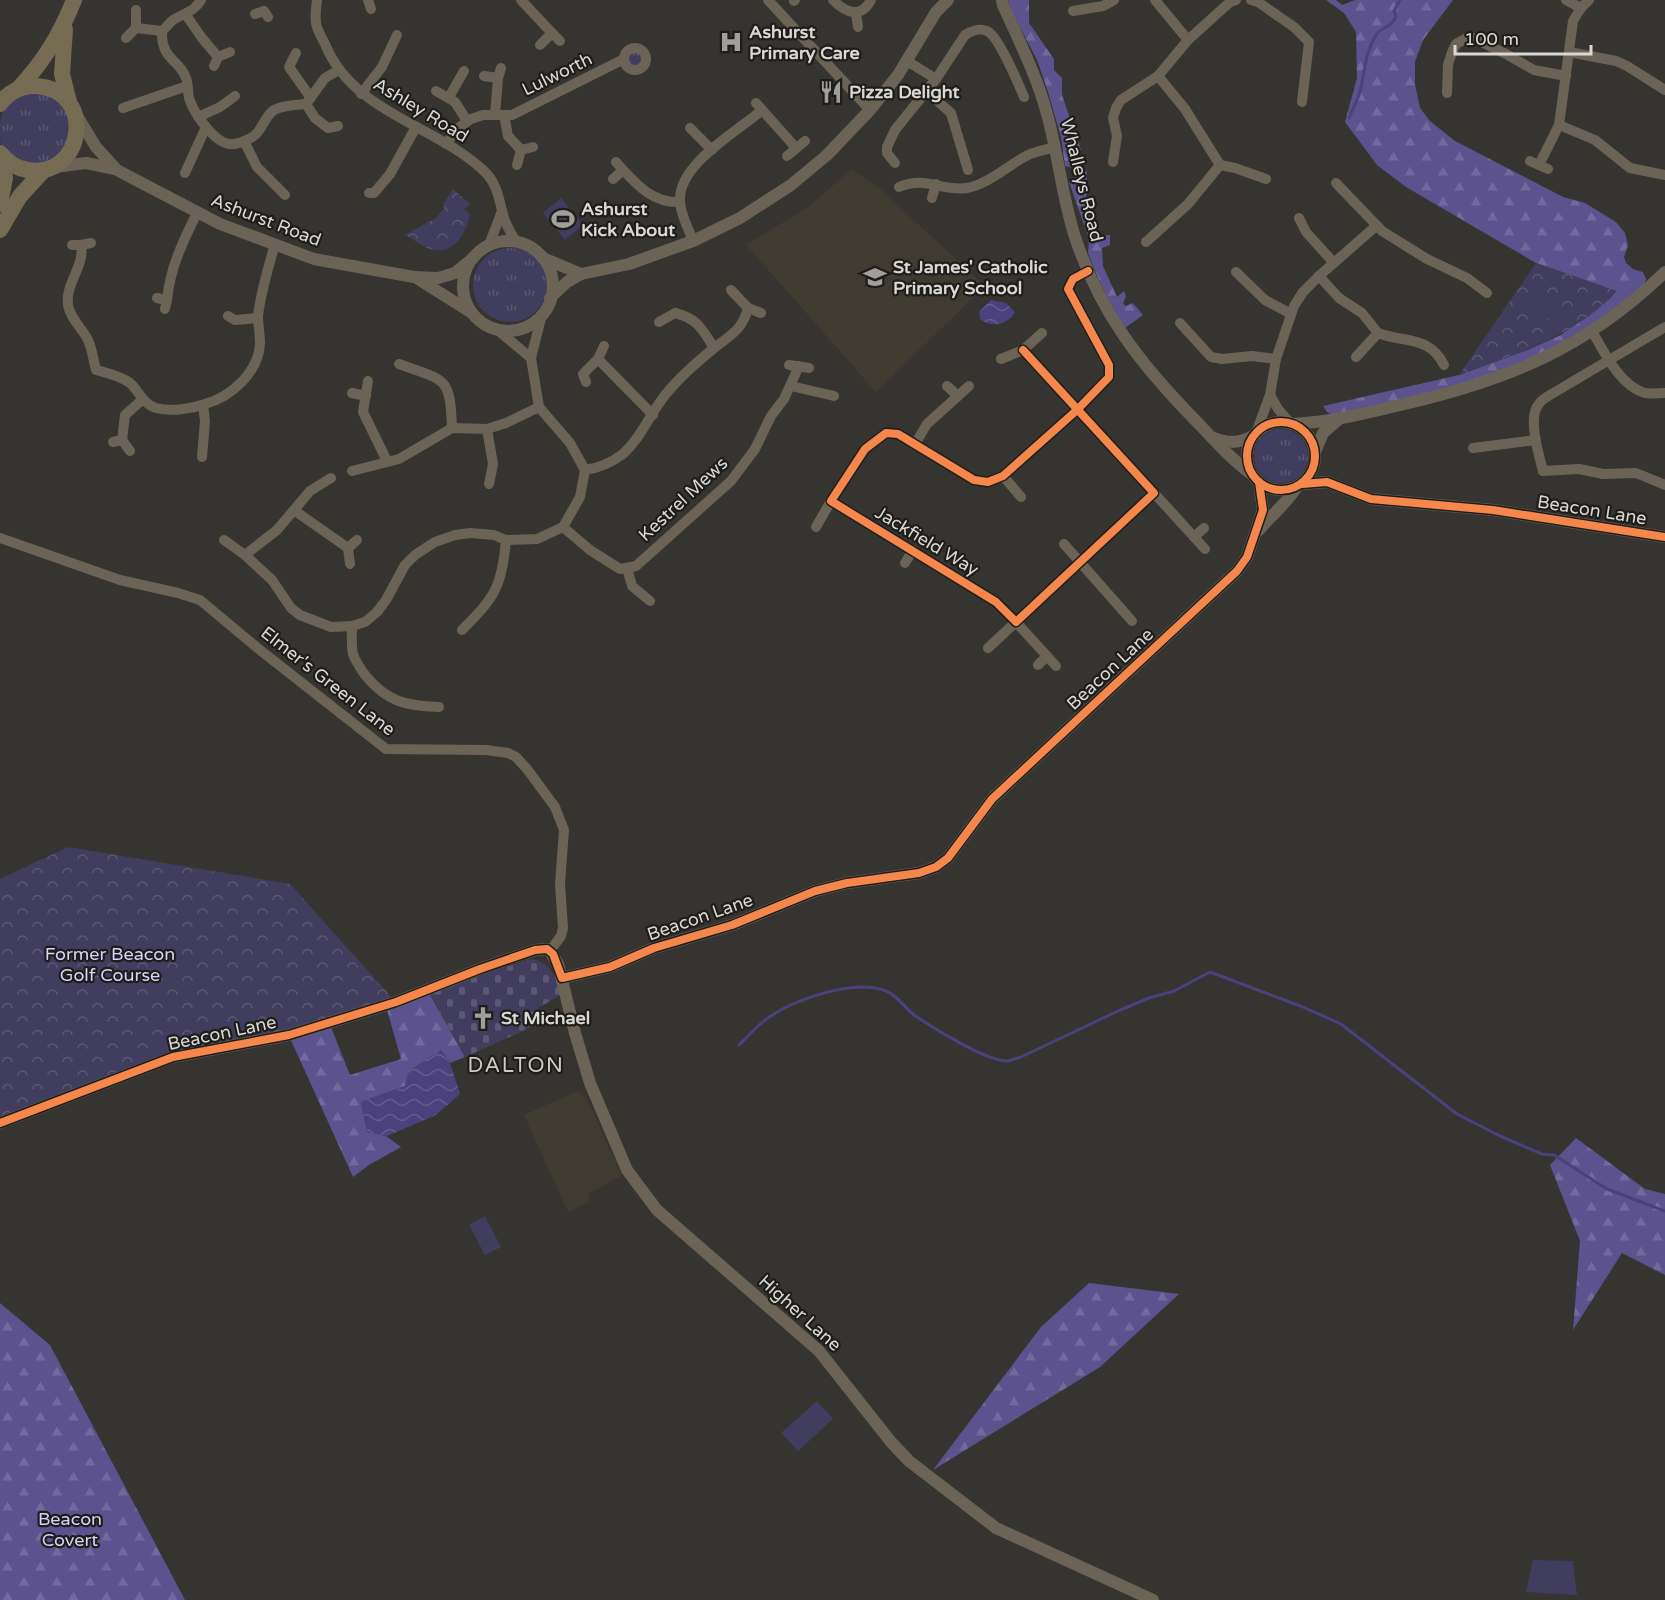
<svg xmlns="http://www.w3.org/2000/svg" width="1665" height="1600" font-family="'Varela Round',sans-serif">
  <defs>
    <pattern id="grass-tufts" width="24" height="20" patternUnits="userSpaceOnUse" patternTransform="scale(1.5)"><rect width="24" height="20" fill="#413d5e"/><path d="M3 7l-1-3M5 7V3M7 7l1-3M15 17l-1-3M17 17v-4M19 17l1-3" fill="none" stroke="#5c5874"/></pattern>
    <pattern id="forest-firs" width="22" height="20" patternUnits="userSpaceOnUse" patternTransform="scale(1.5)"><rect width="22" height="20" fill="#5b528e"/><path d="M5 1l3.5 6h-7zM16 11l3.5 6h-7z" fill="#726a9d"/></pattern>
    <pattern id="cemetery-stones" width="16" height="16" patternUnits="userSpaceOnUse" patternTransform="scale(1.5)"><rect width="16" height="16" fill="#413d5e"/><path d="M2 7V4a2 2 0 0 1 4 0v3zM10 15v-3a2 2 0 0 1 4 0v3z" fill="#5c5874"/></pattern>
    <pattern id="park-crowns" width="20" height="18" patternUnits="userSpaceOnUse" patternTransform="scale(1.5)"><rect width="20" height="18" fill="#413d5e"/><path d="M2 6a3 3 0 1 1 6 0M12 15a3 3 0 1 1 6 0" fill="none" stroke="#5c5874"/></pattern>
    <pattern id="water-waves" width="16" height="10" patternUnits="userSpaceOnUse" patternTransform="scale(1.5)"><rect width="16" height="10" fill="#4b417d"/><path d="M0 5q4-4 8 0t8 0" fill="none" stroke="#645c8f"/></pattern>
  </defs>
  <rect width="100%" height="100%" fill="#353431"/>
  <g fill="#3f3b30">
    <polygon points="852,169 880,189 985,286 876,392 746,245 808,207"/>
    <polygon points="578,1091 587,1099 622,1176 589,1193 589,1202 568,1212 524,1115"/>
  </g>
  <g fill="url(#grass-tufts)">
    <circle cx="634" cy="59" r="8"/>
    <path d="M42 92 64 105 72 130 55 161 27 166C20 162 9 157 3 150 0 145 0 138 0 131 0 99 14 96 42 92Z"/>
    <circle cx="510" cy="285" r="37"/>
    <circle cx="1281" cy="456" r="27"/>
  </g>
  <g fill="url(#forest-firs)">
    <polygon points="1008,0 1029,0 1029,23 1054,59 1054,70 1062,78 1062,95 1081,150 1077,153 1078,166 1087,172 1086,207 1098,236 1110,235 1110,245 1102,248 1103,266 1117,297 1124,291 1126,296 1123,304 1126,306 1133,303 1143,315 1125,328 1105,293 1093,266 1088,253 1089,239 1069,182 1074,178 1076,173 1074,168 1065,166 1061,137 1048,92 1037,60 1012,12"/>
    <polygon points="1326,0 1336,0 1342,5 1355,0 1453,0 1423,40 1415,62 1415,84 1420,108 1430,121 1455,141 1563,197 1585,203 1616,222 1625,233 1628,245 1624,257 1626,263 1633,269 1643,272 1646,279 1644,286 1570,341 1474,383 1339,418 1327,412 1323,406 1459,375 1530,349 1561,335 1616,291 1536,263 1406,187 1377,165 1345,122 1357,78 1356,32 1344,13"/>
    <polygon points="429,993 465,1057 450,1063 441,1050 405,1086 361,1102 367,1132 386,1136 401,1147 369,1165 353,1177 290,1038 331,1027 350,1075 401,1059 387,1010"/>
    <polygon points="1576,1138 1645,1189 1665,1194 1665,1275 1622,1253 1573,1330 1580,1241 1550,1165"/>
    <polygon points="1089,1283 1179,1294 1100,1367 933,1470 1041,1327"/>
    <polygon points="0,1303 50,1345 185,1600 0,1600"/>
  </g>
  <path fill="url(#cemetery-stones)" d="M530 959C551 961 556 978 561 995L538 1008 543 1022 465 1057 429 993Z"/>
  <g fill="url(#park-crowns)">
    <path d="M453 189 470 204 464 209 470 214C466 236 451 259 425 247 418 243 412 238 405 235L437 217 444 208 443 204Z"/>
    <path d="M1536 263 1617 291C1575 337 1515 354 1459 375Z"/>
    <polygon points="68,847 290,884 396,1002 289,1035 173,1057 0,1123 0,879"/>
  </g>
  <g fill="#413d5e">
    <polygon points="561,198 583,225 565,240 543,213"/>
    <polygon points="1525,294 1566,307 1561,322 1520,309"/>
    <polygon points="485,1216 501,1247 485,1255 469,1225"/>
    <polygon points="817,1401 833,1419 798,1451 781,1433"/>
    <polygon points="1533,1560 1573,1561 1577,1595 1526,1592"/>
  </g>
  <g fill="url(#water-waves)">
    <path d="M991 300 1006 303 1015 312C1009 325 990 328 980 319L979 312Z"/>
    <polygon points="441,1050 450,1063 460,1094 436,1115 387,1136 367,1132 361,1102 405,1086 408,1071"/>
  </g>
  <g fill="none" stroke-linecap="round" stroke-linejoin="round">
    <g stroke="#4b417d" stroke-width="3">
      <path d="M1349 118C1352 110 1356 103 1359 95 1365 75 1364 54 1376 35 1380 27 1389 30 1396 17L1394 11 1400 0"/>
      <path d="M739 1045C747 1037 756 1027 765 1020 792 1000 854 978 886 991 897 995 905 1008 914 1015 932 1027 987 1062 1008 1061 1012 1060 1017 1058 1021 1057L1118 1011 1149 998 1174 991 1210 972 1303 1007 1341 1024 1457 1114 1500 1136 1542 1154 1554 1155 1607 1189 1665 1211"/>
    </g>
    <g stroke="#6b6456" stroke-width="10">
      <path d="M201 0C194 12 184 13 173 20 169 23 166 28 162 31 161 61 180 59 186 78 189 85 187 94 190 101 195 114 214 142 229 144 237 145 249 140 255 135 263 128 265 116 274 110 283 105 296 105 306 104L325 78 339 70"/>
      <path d="M317 0C316 7 315 16 316 23 317 30 322 38 325 44 353 113 434 124 484 171 499 185 499 203 505 221 508 228 512 235 516 242"/>
      <polyline points="368,0 371,9"/>
      <polyline points="521,0 552,33"/>
      <polyline points="768,0 870,110"/>
      <path d="M833 0C846 13 861 19 871 0"/>
      <polyline points="1155,0 1188,40"/>
      <polyline points="1251,0 1258,2 1294,27 1309,42 1302,102"/>
      <polyline points="1566,0 1581,8"/>
      <polyline points="794,1 795,0"/>
      <polyline points="1073,11 1103,6 1114,0"/>
      <polyline points="856,13 858,27"/>
      <polyline points="255,14 264,11 268,17"/>
      <polyline points="186,15 202,38 218,57"/>
      <polyline points="136,28 162,31"/>
      <polyline points="126,38 136,28 136,10"/>
      <polyline points="540,45 552,33 560,41"/>
      <circle cx="635" cy="59" r="11"/>
      <polyline points="1569,52 1616,61 1627,66 1665,90"/>
      <polyline points="296,53 289,67 311,98"/>
      <polyline points="214,66 218,57 230,52"/>
      <polyline points="484,76 498,78 501,68"/>
      <path d="M936 79 965 35C971 31 980 28 987 31 998 35 1019 85 1024 97"/>
      <polyline points="436,91 455,102 467,121"/>
      <polyline points="926,91 951,113 968,170"/>
      <polyline points="1447,93 1448,65 1452,52 1456,44 1467,38 1473,38 1506,54 1534,70 1566,76"/>
      <polyline points="361,94 382,67 397,35"/>
      <polyline points="449,97 464,71"/>
      <polyline points="756,103 796,148"/>
      <polyline points="306,104 315,118 328,128 338,126"/>
      <polyline points="123,108 187,86"/>
      <polyline points="495,115 498,78"/>
      <polyline points="504,115 508,136 521,150"/>
      <polyline points="198,117 220,107 235,96"/>
      <polyline points="1559,125 1595,140 1630,168 1665,175"/>
      <polyline points="690,128 712,150"/>
      <polyline points="244,141 257,167 285,195"/>
      <polyline points="446,144 458,128 471,119 483,115 512,115 624,59"/>
      <polyline points="787,156 805,141"/>
      <polyline points="1530,161 1548,169"/>
      <polyline points="1113,162 1117,136 1113,118 1116,108 1121,100 1158,76 1188,40 1230,2 1236,0"/>
      <polyline points="895,163 887,153 887,147 895,130 936,79 907,61"/>
      <polyline points="517,165 521,150 533,147"/>
      <polyline points="1220,165 1235,168 1266,179"/>
      <polyline points="1539,165 1559,125 1573,21 1581,8 1589,0"/>
      <path d="M623 170C639 187 654 203 680 202"/>
      <polyline points="185,173 206,127"/>
      <polyline points="613,179 623,170 616,162"/>
      <polyline points="1336,183 1382,231 1427,259 1467,278 1487,293"/>
      <path d="M899 187C925 175 942 192 967 188 987 185 1010 164 1028 155 1037 151 1046 150 1055 147"/>
      <polyline points="369,193 374,193 390,174 416,127"/>
      <polyline points="932,198 936,184"/>
      <polyline points="1299,218 1306,232 1334,263"/>
      <path d="M693 241C689 229 680 214 680 201 678 164 737 132 762 110"/>
      <polyline points="1146,242 1188,204 1220,165 1185,109 1158,76"/>
      <polyline points="72,245 81,245 91,243"/>
      <path d="M81 245C85 267 65 283 68 305 70 318 81 327 87 338 92 347 93 359 96 370 107 373 121 376 130 383 139 391 143 404 156 408 171 412 191 409 205 404 231 397 259 372 260 343 260 334 258 325 258 316 261 291 268 268 275 244"/>
      <polyline points="489,245 502,211"/>
      <polyline points="1236,272 1265,300 1291,314"/>
      <path d="M1319 276 1339 298 1362 313 1378 333C1404 343 1429 335 1444 365"/>
      <polyline points="731,290 748,308 761,313"/>
      <polyline points="157,298 167,300 165,309"/>
      <path d="M167 300C170 268 183 241 197 213"/>
      <polyline points="228,316 235,320 258,318"/>
      <path d="M659 322 675 313C697 318 703 330 714 348"/>
      <polyline points="1180,323 1211,357 1222,359 1252,356 1276,359"/>
      <path d="M1665 327 1550 395C1547 397 1541 400 1539 404 1527 417 1539 455 1543 471L1579 469 1603 474 1636 473 1665 485"/>
      <polyline points="495,328 531,358"/>
      <path d="M1592 331C1604 352 1620 386 1645 393 1651 394 1659 393 1665 393"/>
      <polyline points="1023,350 1154,493 1016,622 996,602 831,501 865,449 886,433 898,434 974,480 988,482 1003,476 1077,410 1109,377 1109,365 1068,289 1073,279 1088,271"/>
      <polyline points="1356,357 1378,333"/>
      <polyline points="598,359 653,415"/>
      <polyline points="1001,359 1023,350 1042,333"/>
      <path d="M399 364C446 381 450 376 452 428"/>
      <polyline points="789,365 809,368"/>
      <polyline points="368,381 363,412 387,461"/>
      <polyline points="586,382 583,374 598,359 604,346"/>
      <polyline points="791,386 834,396"/>
      <polyline points="947,386 958,396"/>
      <polyline points="352,393 366,396"/>
      <polyline points="1270,395 1278,409 1290,423"/>
      <polyline points="487,429 493,464 489,484"/>
      <polyline points="1256,433 1270,395 1276,359 1294,306 1303,292 1319,276 1376,226"/>
      <polyline points="122,440 125,415 143,399"/>
      <polyline points="113,442 122,440 130,451"/>
      <polyline points="915,444 927,424 969,386"/>
      <polyline points="1473,448 1536,440"/>
      <polyline points="202,457 205,421 203,405"/>
      <path d="M585 470C599 468 611 463 623 454 642 437 650 413 666 394 679 378 697 362 713 349 730 335 742 331 748 308"/>
      <polyline points="352,471 399,459 452,428 487,429 506,423 539,407"/>
      <polyline points="1003,476 1021,497"/>
      <polyline points="1154,493 1205,549"/>
      <polyline points="295,511 348,548"/>
      <polyline points="563,527 590,550 620,569 636,566 731,481 755,449 771,416 784,399 799,366"/>
      <polyline points="816,527 831,501"/>
      <polyline points="1194,537 1204,528"/>
      <polyline points="0,538 120,580 178,593 200,600 260,650 386,749 486,750 508,753 516,757 527,769 555,807 564,830 560,884 563,928 561,936 550,951"/>
      <polyline points="224,540 245,555 277,530 310,491 331,478"/>
      <polyline points="1064,544 1132,621"/>
      <polyline points="245,555 272,580 291,608 300,615 331,627 352,626 365,622 377,612 386,600 405,565 415,555 435,542 455,535 470,533 494,535 506,540 537,539 563,527 580,497 585,470 570,443 539,407 531,358 542,314"/>
      <polyline points="905,563 913,550"/>
      <polyline points="350,564 348,548 357,540"/>
      <polyline points="627,568 632,586 650,601"/>
      <path d="M352 626C352 635 351 646 353 654 355 661 361 669 365 675 387 702 406 706 439 707"/>
      <path d="M462 630C495 597 502 587 506 540"/>
      <polyline points="988,648 1016,622 1056,666"/>
      <polyline points="1038,665 1047,656"/>
    </g>
    <g stroke="#6b6456" stroke-width="12">
      <path d="M1002 0 1003 5C1019 41 1037 76 1047 114 1058 154 1062 195 1074 234 1099 312 1141 365 1197 422 1215 441 1232 460 1253 475"/>
      <polyline points="76,114 96,147 115,168"/>
      <polyline points="55,167 86,163 115,169 220,224 314,259 414,277 438,278 455,273 471,260"/>
      <circle cx="508" cy="286" r="45"/>
      <polyline points="543,258 581,274"/>
      <polyline points="415,277 472,313"/>
      <polyline points="550,298 567,282 581,274 629,264 693,241 740,218 791,185 827,155 870,110 898,75 936,12 948,0"/>
      <circle cx="1281" cy="456" r="34"/>
      <path d="M1292 424C1329 422 1364 414 1400 405 1505 381 1586 349 1665 272"/>
      <path d="M1214 438C1230 444 1240 443 1255 435"/>
      <polyline points="1315,452 1323,433 1338,420"/>
      <polyline points="1302,484 1327,482 1371,499 1493,510 1665,537"/>
      <path d="M1259 530C1271 515 1287 504 1297 486"/>
      <polyline points="562,978 610,967 654,948 732,925 815,891 847,883 919,873 936,867 948,858 992,799 1237,571 1247,557 1263,510 1259,482"/>
      <polyline points="0,1123 173,1057 289,1035 396,1002 480,969 535,950 547,949 550,951 558,964 575,1033 590,1083 627,1170 657,1210 819,1351 891,1442 909,1461 996,1528 1153,1600"/>
    </g>
    <g stroke="#766c54" stroke-width="16">
      <polyline points="65,29 62,74 69,102"/>
      <path d="M18 89C44 61 60 35 74 0"/>
      <path d="M0 104C7 93 22 85 36 86 98 90 84 180 27 170 16 168 7 162 0 153"/>
      <polyline points="0,204 5,178 2,156"/>
      <polyline points="0,230 20,196 44,170"/>
    </g>
    <g stroke="#1e1d1a" stroke-width="11">
      <g id="cycleway">
        <polyline points="1023,350 1154,493 1016,622 996,602 831,501 865,449 886,433 898,434 974,480 988,482 1003,476 1077,410 1109,377 1109,365 1068,289 1073,279 1088,271"/>
        <circle cx="1281" cy="456" r="34"/>
        <polyline points="1302,484 1327,482 1371,499 1493,510 1665,537"/>
        <polyline points="0,1123 173,1057 289,1035 396,1002 480,969 535,950 547,949 553,954 562,978 610,967 654,948 732,925 815,891 847,883 919,873 936,867 948,858 992,799 1237,571 1247,557 1263,510 1259,482"/>
      </g>
    </g>
    <use href="#cycleway" stroke="#f5874c" stroke-width="8"/>
  </g>
  <defs>
    <g id="hospital-bare" transform="scale(1.8)"><path d="M-5-5h3v3.5h4V-5h3V5h-3V1.5h-4V5h-3Z" fill="#a09f9b" stroke="#1e1d1a" stroke-width="2.5" paint-order="stroke"/></g>
    <g id="restaurant-bare" transform="scale(1.8)"><path d="M-5-6h1v4h1v-4h1v4h1v-4h1v5L-1.5 .5V6h-2V.5L-5-1ZM5-6V6H3V1.5H1.5Q1.5-4 5-6Z" fill="#a09f9b" stroke="#1e1d1a" stroke-width="2.5" paint-order="stroke"/></g>
    <g id="stadium-bare" transform="scale(1.8)"><path d="M0-5a6.5 5 0 1 0 0 10a6.5 5 0 1 0 0-10ZM-3.5-1.8h7v3.6h-7Z" fill="#a09f9b" stroke="#1e1d1a" stroke-width="2.5" paint-order="stroke"/></g>
    <g id="school-bare" transform="scale(1.8)"><path d="M0-5L7-2L0 1L-7-2ZM-4 1L0 2.5L4 1V4Q0 6-4 4Z" fill="#a09f9b" stroke="#1e1d1a" stroke-width="2.5" paint-order="stroke"/></g>
    <g id="church-bare" transform="scale(1.8)"><path d="M-1.2-6h2.4v3.5h3.3v2.4h-3.3V6h-2.4V-.1h-3.3v-2.4h3.3Z" fill="#a09f9b" stroke="#1e1d1a" stroke-width="2.5" paint-order="stroke"/></g>
  </defs>
  <g fill-rule="evenodd">
    <use href="#hospital-bare" x="731" y="42"/>
    <use href="#restaurant-bare" x="831" y="92"/>
    <use href="#stadium-bare" x="563" y="219"/>
    <use href="#school-bare" x="875" y="277"/>
    <use href="#church-bare" x="483" y="1018"/>
  </g>
  <g text-anchor="middle" stroke-width="4.5" stroke-linejoin="round" paint-order="stroke">
    <g font-size="18" font-weight="bold" fill="#dad8d4" stroke="#1e1d1a" text-anchor="start">
      <text x="749" y="38">Ashurst<tspan x="749" dy="21">Primary Care</tspan></text>
      <text x="849" y="98">Pizza Delight</text>
      <text x="581" y="215">Ashurst<tspan x="581" dy="21">Kick About</tspan></text>
      <text x="893" y="273">St James' Catholic<tspan x="893" dy="21">Primary School</tspan></text>
      <text x="501" y="1024">St Michael</text>
    </g>
    <g font-size="18" fill="#dad8d4" stroke="#1e1d1a">
      <text transform="translate(557 74) rotate(-26)" y="6">Lulworth</text>
      <text transform="translate(421 110) rotate(31)" y="6">Ashley Road</text>
      <text transform="translate(1082 180) rotate(76)" y="6">Whalleys Road</text>
      <text transform="translate(266 220) rotate(21)" y="6">Ashurst Road</text>
      <text transform="translate(683 499) rotate(-43)" y="6">Kestrel Mews</text>
      <text transform="translate(1592 510) rotate(9)" y="6">Beacon Lane</text>
      <text transform="translate(927 541) rotate(31)" y="6">Jackfield Way</text>
      <text transform="translate(1110 669) rotate(-43)" y="6">Beacon Lane</text>
      <text transform="translate(328 681) rotate(38)" y="6">Elmer's Green Lane</text>
      <text transform="translate(700 917) rotate(-19)" y="6">Beacon Lane</text>
      <text transform="translate(222 1033) rotate(-12)" y="6">Beacon Lane</text>
      <text transform="translate(800 1313) rotate(42)" y="6">Higher Lane</text>
    </g>
    <g font-size="18" fill="#d6d3fc" stroke="#1e1d1a">
      <text x="110" y="960">Former Beacon<tspan x="110" dy="21">Golf Course</tspan></text>
      <text x="70" y="1525">Beacon<tspan x="70" dy="21">Covert</tspan></text>
    </g>
    <g font-size="21" letter-spacing="1.5" fill="#cdcac3" stroke="#1e1d1a">
      <text x="516" y="1072">DALTON</text>
    </g>
  </g>
  <path d="M1455 45v9h136v-9" fill="none" stroke="#dad8d4" stroke-width="3"/>
  <text x="1464" y="45" font-size="18" fill="#dad8d4" stroke="#1e1d1a" stroke-width="4.5" paint-order="stroke">100 m</text>
</svg>
